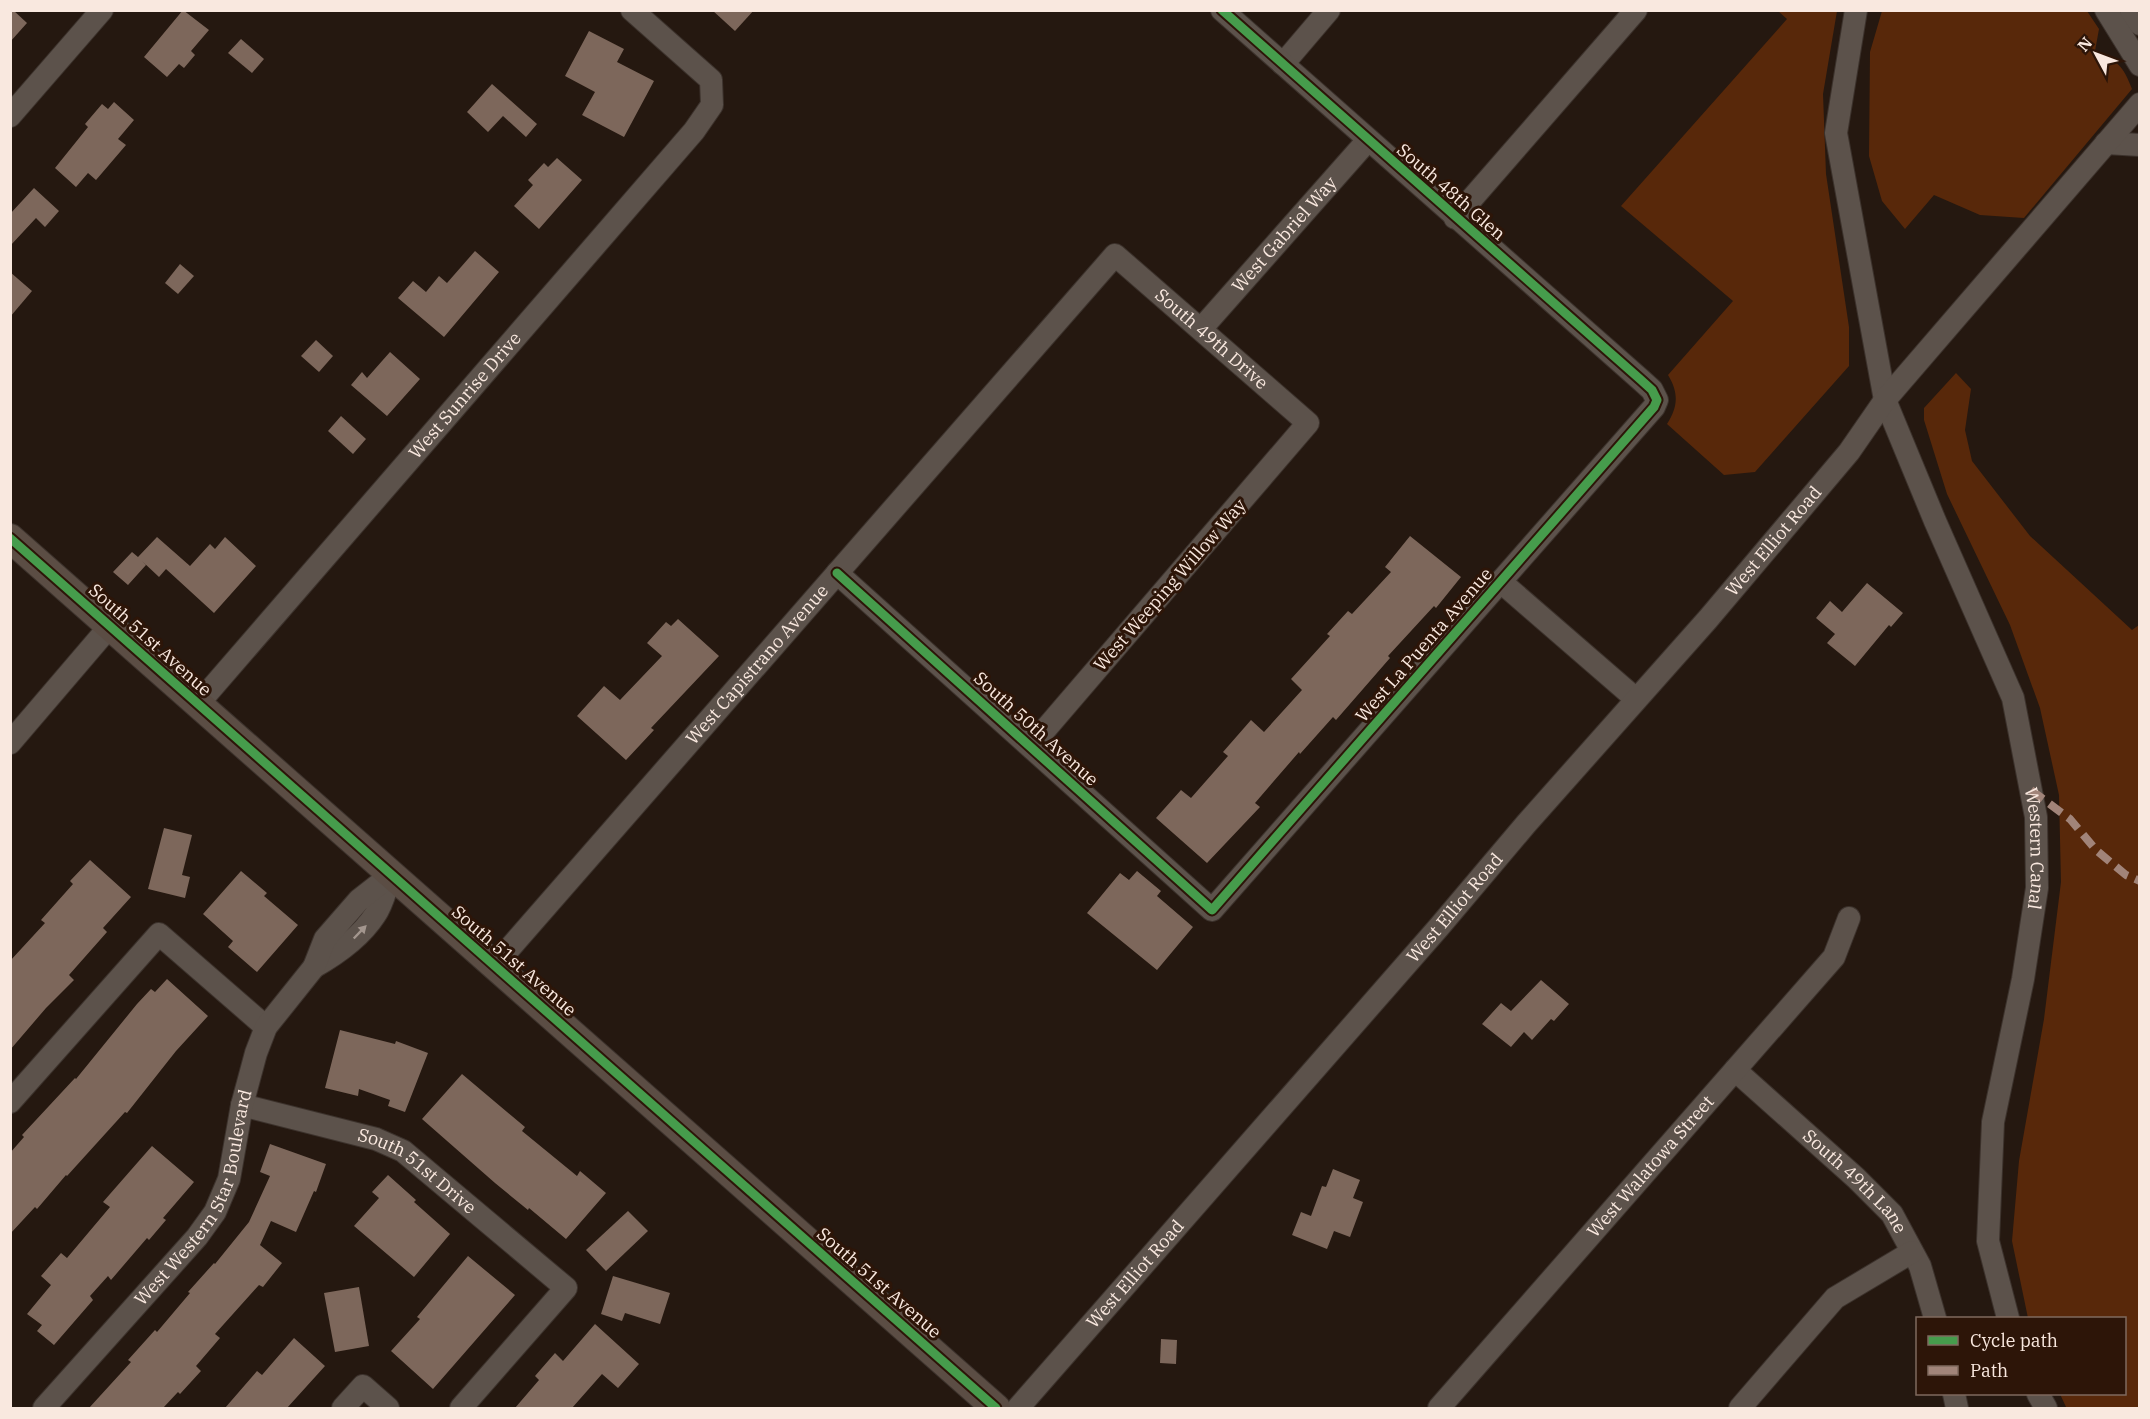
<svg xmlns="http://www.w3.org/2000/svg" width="2150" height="1419" font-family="'IBM Plex Serif',serif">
  <rect width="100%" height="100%" fill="#251810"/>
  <g fill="#58280a">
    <path d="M1778 11H1837L1823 94 1826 174 1849 327V366L1755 472 1724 475 1667 424C1678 407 1679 393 1668 375L1733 301 1621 206 1787 19Z"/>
    <path d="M1882 11H2087L2099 29 2095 51C2117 61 2123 65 2132 89L2024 218 1980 215 1934 195 1905 229 1882 201 1869 156 1870 52Z"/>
    <polygon points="1956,373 1971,389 1965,430 1972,461 2030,536 2132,630 2139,625 2139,1408 2066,1407 2060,1394 2124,1394 2124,1318 2028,1318 2012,1241 2019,1161 2044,1019 2061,882 2059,795 2040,708 2010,625 1947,494 1924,420 1924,408"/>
  </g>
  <g fill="#7d675b">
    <polygon points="10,10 13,10 27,23 10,42"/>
    <polygon points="183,10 209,30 191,51 195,55 184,68 179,64 167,77 144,57"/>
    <polygon points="712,10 754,10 735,31"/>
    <polygon points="589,31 624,49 617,62 654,81 624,137 582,115 595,92 565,76"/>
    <polygon points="241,39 264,59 252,73 228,53"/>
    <polygon points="492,84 537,124 526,137 503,116 488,132 467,112"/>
    <polygon points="114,102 134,120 118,139 126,145 96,180 88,173 76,187 55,168 88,127 85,124 102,104 108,109"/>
    <polygon points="557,158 582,180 539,229 514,206 533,185 528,180 544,163 548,167"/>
    <polygon points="34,188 59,211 45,227 36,218 10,246 10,214"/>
    <polygon points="475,251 499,272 444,337 398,298 413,281 426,292 439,276 447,283"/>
    <polygon points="180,264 194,276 178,294 165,283"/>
    <polygon points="10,272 32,291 10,317"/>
    <polygon points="316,340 333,356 319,372 301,356"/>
    <polygon points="390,352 420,379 387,416 351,385 362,372 367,378"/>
    <polygon points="341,416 366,439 353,454 328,431"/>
    <polygon points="1410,536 1461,577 1436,608 1434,606 1388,656 1390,658 1336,720 1333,717 1300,754 1299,752 1255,803 1260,807 1207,863 1156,818 1181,790 1191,798 1228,756 1223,752 1251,720 1264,732 1302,690 1291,679 1330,636 1327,634 1348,611 1352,614 1391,572 1385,567"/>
    <polygon points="157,537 190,566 210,544 215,549 225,537 256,566 214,613 166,569 159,577 142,561 146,565 128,585 113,572 132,552 138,557"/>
    <polygon points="1867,583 1903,613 1891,627 1889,625 1855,666 1827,643 1835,634 1816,618 1830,601 1842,612"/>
    <polygon points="678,619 719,656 651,728 654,730 626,760 577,716 604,686 620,700 662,656 647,643 666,622 671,626"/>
    <polygon points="164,828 192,835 182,875 190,877 185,898 148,889"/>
    <polygon points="90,860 131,897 103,928 107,932 69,975 74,980 46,1008 10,1050 10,961 45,923 41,920 73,884 70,881"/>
    <polygon points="241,871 267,893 264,896 298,925 257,972 228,947 233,941 203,914"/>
    <polygon points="1137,871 1161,891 1157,896 1193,927 1157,970 1087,913 1120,873 1129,880"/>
    <polygon points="167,979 208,1016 176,1051 127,1113 125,1112 67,1176 66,1175 37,1209 35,1207 10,1234 10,1153 24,1137 22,1135 75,1078 76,1079 137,1004 151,989 155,992"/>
    <polygon points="1541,980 1569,1004 1554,1021 1551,1019 1532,1040 1524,1032 1511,1047 1482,1024 1501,1003 1511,1011"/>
    <polygon points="340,1030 395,1044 396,1041 428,1053 405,1112 388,1106 390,1100 359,1089 358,1096 325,1088"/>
    <polygon points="462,1074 525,1127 522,1131 577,1176 580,1171 606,1193 566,1239 529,1208 528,1210 495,1183 422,1119"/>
    <polygon points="270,1144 326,1164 316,1192 314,1191 296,1232 271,1221 260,1245 282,1263 263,1287 259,1285 215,1334 220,1338 196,1366 201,1371 180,1394 178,1392 163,1408 89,1408 131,1362 128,1360 155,1330 157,1332 190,1293 188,1292 214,1263 215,1264 249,1222 270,1176 260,1172"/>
    <polygon points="152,1146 194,1182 163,1218 166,1220 149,1240 147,1238 111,1280 108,1276 90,1296 93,1300 54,1345 37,1331 42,1325 27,1314 51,1285 41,1276 61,1253 67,1258 110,1207 103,1202"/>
    <polygon points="1333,1169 1360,1180 1353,1198 1363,1202 1350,1237 1334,1231 1327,1249 1292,1235 1301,1212 1311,1216 1322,1186 1326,1187"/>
    <polygon points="388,1175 416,1200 414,1202 450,1234 414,1277 354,1226 379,1198 372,1192"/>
    <polygon points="628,1211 648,1231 606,1271 586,1250"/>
    <polygon points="468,1256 515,1295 433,1389 391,1351 420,1319 417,1317"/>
    <polygon points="613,1276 670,1293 660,1324 625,1313 622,1321 601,1314"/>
    <polygon points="359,1287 369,1346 335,1352 324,1293"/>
    <polygon points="595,1324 639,1364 618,1388 602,1374 572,1408 515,1408 539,1380 535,1376 555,1353 563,1361"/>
    <polygon points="294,1338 325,1366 287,1408 225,1408 257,1371 262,1375"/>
    <polygon points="1161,1339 1177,1340 1176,1364 1160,1363"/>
  </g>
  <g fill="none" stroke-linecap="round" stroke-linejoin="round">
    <g stroke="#3c322c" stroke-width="24">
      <g id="minor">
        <path id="s1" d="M1856 10 1836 133 1885 400 1935 521 2013 698 2036 817 2037 888 2023 979 1993 1122 1988 1241 2008 1318"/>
        <polyline points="2106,10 2140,65"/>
        <polyline points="2131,10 2140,24"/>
        <polyline points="1283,64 1329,10"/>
        <polyline points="10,116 102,10"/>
        <polyline points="2106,143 2140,145"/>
        <polyline points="1455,218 1636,10"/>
        <path id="s2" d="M1201 329 1368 140"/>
        <polyline points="837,573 1212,910 1654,407 1657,400 1652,390 1641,380 1222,10"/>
        <polyline points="1501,582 1636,699"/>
        <path id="s3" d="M198 704 694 131 712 105 711 80 632 10"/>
        <polyline points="10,743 110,626"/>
        <path id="s4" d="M494 966 1115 255 1308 423 1031 746"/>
        <path d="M314 967C337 954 360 938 375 915 383 904 386 888 391 875"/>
        <path id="s5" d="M1735 1070 1856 1178 1892 1214 1920 1266 1935 1318"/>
        <polyline points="10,1102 159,934 266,1027"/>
        <path id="s6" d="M242 1105 376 1139 403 1151 566 1288 461 1408"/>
        <polyline points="1954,1394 1957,1408"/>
        <polyline points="2038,1394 2046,1408"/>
        <path id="s7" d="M44 1408 197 1237 215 1212 229 1179 242 1105 256 1053 266 1027 314 967 325 939 359 900 391 875"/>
        <polyline points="343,1408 363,1386 388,1408"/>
        <path id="s8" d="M1018 1408 1439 927 1526 824 1708 619 1849 452 1885 400 2140 104"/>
        <path id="s9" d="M1439 1408 1834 957 1849 918"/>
        <polyline points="1740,1408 1835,1298 1912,1252"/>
      </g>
    </g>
    <g stroke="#3c322c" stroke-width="30">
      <polyline id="major" points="10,538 996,1408"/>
    </g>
    <use href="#minor" stroke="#5c524b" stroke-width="22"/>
    <use href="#major" stroke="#5b4d44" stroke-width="28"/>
    <polyline stroke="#a18479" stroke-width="8" stroke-dasharray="15 8" stroke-linecap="butt" points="2031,790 2070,819 2096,850 2126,875 2140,881"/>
    <g stroke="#2d1508" stroke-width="13">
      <g id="cycleway">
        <polyline points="10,538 996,1408"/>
        <polyline points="837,573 1212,910 1654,407 1657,400 1652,390 1641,380 1222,10"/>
      </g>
    </g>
    <use href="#cycleway" stroke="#469c4c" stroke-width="9"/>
  </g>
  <defs><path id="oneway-solid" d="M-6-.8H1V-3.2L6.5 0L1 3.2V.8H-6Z" transform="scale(1.5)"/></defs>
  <use fill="#a3968e" href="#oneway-solid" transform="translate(360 932) rotate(-46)"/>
  <g text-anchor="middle" stroke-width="6" stroke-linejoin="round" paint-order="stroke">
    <g font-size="18" fill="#f9e8df" stroke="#2d1508">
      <text transform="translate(1451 192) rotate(41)" y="6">South 48th Glen</text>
      <text dy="6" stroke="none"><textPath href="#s2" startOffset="126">West Gabriel Way</textPath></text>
      <text dy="6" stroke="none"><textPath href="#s4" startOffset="1072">South 49th Drive</textPath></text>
      <text dy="6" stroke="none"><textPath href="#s3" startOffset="408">West Sunrise Drive</textPath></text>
      <text dy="6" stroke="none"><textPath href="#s8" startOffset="1150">West Elliot Road</textPath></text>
      <text transform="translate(1170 585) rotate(-49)" y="6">West Weeping Willow Way</text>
      <text transform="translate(150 640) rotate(42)" y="6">South 51st Avenue</text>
      <text transform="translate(1424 645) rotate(-49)" y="6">West La Puenta Avenue</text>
      <text dy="6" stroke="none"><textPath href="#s4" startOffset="400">West Capistrano Avenue</textPath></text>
      <text transform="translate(1036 729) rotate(42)" y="6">South 50th Avenue</text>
      <text dy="6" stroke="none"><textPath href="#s1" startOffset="873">Western Canal</textPath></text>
      <text dy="6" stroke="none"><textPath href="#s8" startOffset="664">West Elliot Road</textPath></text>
      <text transform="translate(514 961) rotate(41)" y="6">South 51st Avenue</text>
      <text dy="6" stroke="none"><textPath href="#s9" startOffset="321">West Walatowa Street</textPath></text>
      <text dy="6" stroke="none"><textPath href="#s6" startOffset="190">South 51st Drive</textPath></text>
      <text dy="6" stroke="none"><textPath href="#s5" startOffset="164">South 49th Lane</textPath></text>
      <text dy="6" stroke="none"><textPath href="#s7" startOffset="264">West Western Star Boulevard</textPath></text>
      <text dy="6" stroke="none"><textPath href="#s8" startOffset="178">West Elliot Road</textPath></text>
      <text transform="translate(879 1283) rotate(41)" y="6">South 51st Avenue</text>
    </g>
  </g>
  <rect width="2150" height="1419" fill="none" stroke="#f9e8df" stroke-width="24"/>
  <rect x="1916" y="1317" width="210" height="78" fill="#2d1508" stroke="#7f695e" stroke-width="1.5"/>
  <rect x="1928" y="1336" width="30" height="9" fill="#469c4c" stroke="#7f695e" stroke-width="1.5"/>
  <text x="1970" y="1347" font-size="18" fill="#f9e8df">Cycle path</text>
  <rect x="1928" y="1366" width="30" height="9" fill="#a18479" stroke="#7f695e" stroke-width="1.5"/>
  <text x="1970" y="1377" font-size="18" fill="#f9e8df">Path</text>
  <g transform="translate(2096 54) rotate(311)" stroke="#2d1508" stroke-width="4.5" paint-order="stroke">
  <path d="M0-4.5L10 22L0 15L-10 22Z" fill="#f9e8df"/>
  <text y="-9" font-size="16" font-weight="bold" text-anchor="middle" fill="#f9e8df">N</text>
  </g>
</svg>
